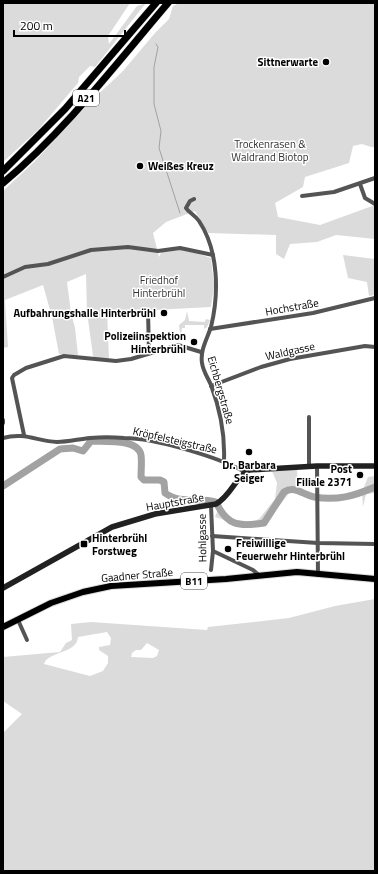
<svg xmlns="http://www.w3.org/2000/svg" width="378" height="874" font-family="'Titillium Web',sans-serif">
  <rect width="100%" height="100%" fill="#fff"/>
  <g fill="#dbdbdb" fill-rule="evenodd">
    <polygon points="3,3 130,3 108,36 109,44 137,6 146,3 95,67 90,66 79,77 78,83 38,130 3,162"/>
    <polygon points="179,3 375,3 375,147 371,147 362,144 353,146 349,163 305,177 303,187 275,203 278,217 320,225 375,205 375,239 336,235 317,242 290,244 284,259 276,254 276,235 208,233 195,211 166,222 153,233 159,257 163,249 180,248 211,258 214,286 211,307 115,312 107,311 109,359 97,359 93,356 87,312 86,274 67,282 71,313 75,328 78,355 59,354 52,317 43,285 5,300 8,347 3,348 3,191 34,162 90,102 123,71 155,33 169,19 173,6"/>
    <polygon points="343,255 375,259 375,295 369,296 367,282 348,278"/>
    <polygon points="187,311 189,321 205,322 206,319 210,320 207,327 204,329 204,325 185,325 185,328 182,328 181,334 180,334 179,325 185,320"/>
    <polygon points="297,469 298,489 311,492 308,497 290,492 265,524 231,522 215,517 219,507 231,519 251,522 259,519 275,499 277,483 272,471"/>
    <polygon points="375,476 375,493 366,494 363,507 362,492 368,477"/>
    <path d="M375 599V871H3V733L22 714 3 701V657L60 652 66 643 72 640 71 624 91 622 207 630 208 627 289 618 335 606ZM107 632 111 638 110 645 99 647V650L108 656V663L103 671 90 676 44 664C48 651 77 654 78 637ZM147 643 159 650 157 656 153 658 131 657 132 653 136 650H141Z"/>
  </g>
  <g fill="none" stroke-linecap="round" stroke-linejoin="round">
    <polyline stroke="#a2a2a2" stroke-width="1" points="156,44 158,47 154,67 154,104 161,131 159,148 180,213"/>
    <path stroke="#a2a2a2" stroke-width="7" d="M3 486 60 449 73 448 83 451 91 441C104 442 138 438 141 455 142 462 141 470 141 477L144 480H160L164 482 165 493C181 505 198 497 216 502 227 526 239 527 264 523L284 492C295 485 303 495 314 497 337 501 354 496 375 487"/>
    <g stroke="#dbdbdb" stroke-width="8">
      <polyline id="primary" points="3,627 51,603 83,592 111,586 226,579 297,572 375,579"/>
    </g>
    <g stroke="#dbdbdb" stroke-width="8">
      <g id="highway">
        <polyline points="3,171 65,109 156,3"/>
        <path d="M3 183C65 131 116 64 168 3"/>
      </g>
    </g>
    <g stroke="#545454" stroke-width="4">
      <polyline points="360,184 365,198 375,204"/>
      <polyline points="302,196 334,192 375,178"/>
      <path d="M194 199 190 201 186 208C189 213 195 215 199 221 219 251 219 294 211 327 207 339 200 350 202 363 203 371 208 378 211 385 220 409 225 435 224 460"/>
      <polyline points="3,277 25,267 48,264 91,250 128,247 158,251 180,248 213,255"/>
      <polyline points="148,311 149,353"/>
      <polyline points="210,329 313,313 375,298"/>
      <polyline points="211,386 261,367 290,359 365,346 375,347"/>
      <polyline points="309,417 309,466"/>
      <polyline points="3,420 3,423"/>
      <polyline points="24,435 12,378 14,375 26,368 64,356 116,361 131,359 178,345 201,352"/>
      <path d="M3 438C24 432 37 441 57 442 68 442 79 439 90 438 101 437 112 437 124 438 155 438 218 457 245 472"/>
      <polyline points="317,466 318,575"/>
      <polyline points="211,506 213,551 211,570"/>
      <polyline points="212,536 318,543 375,544"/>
      <polyline points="213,551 253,570 260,576"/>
      <polyline points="18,620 27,640"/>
    </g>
    <path stroke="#212121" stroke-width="5.5" d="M3 588 112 527 155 514 216 504C231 496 236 476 249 470L317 466H375"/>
    <use href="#primary" stroke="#000" stroke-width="6"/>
    <use href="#highway" stroke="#000" stroke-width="7"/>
  </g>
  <g fill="#000" stroke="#fff" stroke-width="1.5">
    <circle cx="326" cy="62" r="4"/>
    <circle cx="140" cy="166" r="4"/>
    <circle cx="164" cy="313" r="4"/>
    <circle cx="194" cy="342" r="4"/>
    <circle cx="249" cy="452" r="4"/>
    <circle cx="360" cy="475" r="4"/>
    <rect x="80" y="540" width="8" height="8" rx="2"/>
    <circle cx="228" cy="549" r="4"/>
  </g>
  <g text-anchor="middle" stroke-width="3" stroke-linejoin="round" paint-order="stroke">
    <g fill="#fff" stroke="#4c4c4c" stroke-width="1">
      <rect x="73" y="90" width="26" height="16" rx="3"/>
      <rect x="181" y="573" width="26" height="16" rx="3"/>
    </g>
    <g font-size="10" font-weight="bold" fill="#000">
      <text x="86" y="102">A21</text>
      <text x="194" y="585">B11</text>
    </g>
    <g font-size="11" font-weight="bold" fill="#000" stroke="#fff" text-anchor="end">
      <text x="318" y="66">Sittnerwarte</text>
      <text x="148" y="170" text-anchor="start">Weißes Kreuz</text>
      <text x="156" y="317">Aufbahrungshalle Hinterbrühl</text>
      <text x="186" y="340">Polizeiinspektion<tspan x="186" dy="13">Hinterbrühl</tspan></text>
      <text x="249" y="469" text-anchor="middle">Dr. Barbara<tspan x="249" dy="13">Seiger</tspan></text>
      <text x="352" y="473">Post<tspan x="352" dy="13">Filiale 2371</tspan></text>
      <text x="92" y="542" text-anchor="start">Hinterbrühl<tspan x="92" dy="13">Forstweg</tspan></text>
      <text x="236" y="547" text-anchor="start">Freiwillige<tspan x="236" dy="13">Feuerwehr Hinterbrühl</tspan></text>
    </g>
    <g font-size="11" fill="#323232" stroke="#fff">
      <text x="270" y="148">Trockenrasen &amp;<tspan x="270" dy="13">Waldrand Biotop</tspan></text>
      <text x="159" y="284">Friedhof<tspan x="159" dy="13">Hinterbrühl</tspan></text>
    </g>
    <g font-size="11" fill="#000" stroke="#fff">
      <text transform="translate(292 307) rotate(-10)" y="4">Hochstraße</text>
      <text transform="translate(290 351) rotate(-12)" y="4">Waldgasse</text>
      <text transform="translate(221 390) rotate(74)" y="4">Eichbergstraße</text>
      <text transform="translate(175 440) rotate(13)" y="4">Kröpfelsteigstraße</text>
      <text transform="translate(175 502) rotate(-10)" y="4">Hauptstraße</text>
      <text transform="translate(202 538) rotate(-91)" y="4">Hohlgasse</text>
      <text transform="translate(137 575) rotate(-5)" y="4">Gaadner Straße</text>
    </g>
  </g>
  <rect width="378" height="874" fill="none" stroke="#000000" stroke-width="8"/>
  <path d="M14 30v6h111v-6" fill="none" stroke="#000000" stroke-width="2"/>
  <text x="20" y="30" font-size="12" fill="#000000" stroke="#ffffff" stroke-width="3" paint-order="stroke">200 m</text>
</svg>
